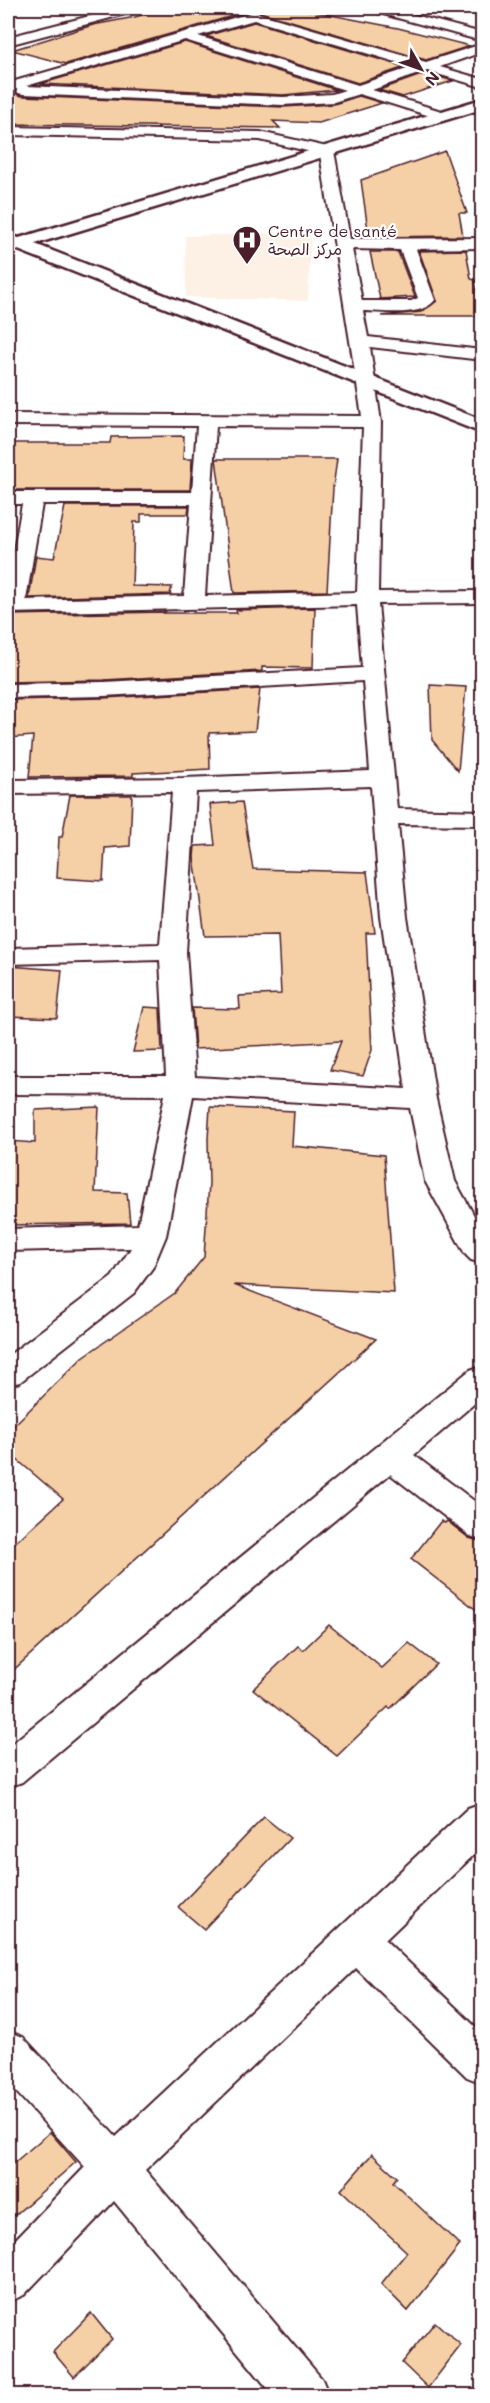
<svg xmlns="http://www.w3.org/2000/svg" width="490" height="2403" font-family="Mali,'Playpen Sans Arabic',sans-serif">
  <rect width="100%" height="100%" fill="#fff"/>
  <filter id="ink" filterUnits="userSpaceOnUse"><feTurbulence type="fractalNoise" baseFrequency=".0167" numOctaves="2"/><feDisplacementMap in="SourceGraphic" scale="12" xChannelSelector="R" yChannelSelector="G"/><feConvolveMatrix kernelMatrix="1 2 1 2 8 2 1 2 1" color-interpolation-filters="sRGB"/></filter>
  <g filter="url(#ink)">
    <polygon fill="#fcf1e4" points="311,232 308,301 186,297 185,236"/>
    <g fill="#f5cfa5" stroke="#4a1f2b" stroke-width="1.5">
      <polygon points="165,8 186,11 202,8 228,15 252,8 295,8 398,28 470,46 426,60 253,10 66,64 12,50 93,25 135,17"/>
      <polygon points="254,22 405,67 358,83 206,36"/>
      <polygon points="185,42 337,90 283,95 40,84"/>
      <polygon points="427,73 453,81 403,97 379,90"/>
      <polygon points="15,92 18,95 23,96 283,107 334,104 359,96 382,103 319,123 273,121 280,128 8,124 8,93"/>
      <polygon points="445,151 467,213 459,213 463,236 369,237 361,180"/>
      <polygon points="466,250 471,279 475,280 480,316 381,316 421,312 437,301 419,251"/>
      <polygon points="370,252 398,252 415,297 380,299"/>
      <polygon points="184,436 183,459 192,459 190,490 8,490 8,443 110,443 111,437"/>
      <polygon points="216,459 337,459 333,488 327,591 234,593"/>
      <polygon points="65,506 189,506 188,514 141,514 141,522 134,522 132,586 172,587 170,594 29,598 36,556 54,558"/>
      <polygon points="315,608 313,668 262,667 262,671 104,680 8,682 8,615 165,612 164,613 237,613 236,610"/>
      <polygon points="430,685 466,687 458,771 432,740"/>
      <polygon points="260,689 255,731 209,733 210,769 133,773 133,776 29,777 33,736 8,738 8,700 104,698"/>
      <polygon points="70,795 132,795 130,846 105,848 103,881 57,878 59,837 62,837"/>
      <polygon points="242,802 253,869 367,872 375,933 366,933 372,1050 363,1076 330,1070 341,1041 195,1049 192,1008 240,1009 239,996 281,994 278,935 205,936 194,857 195,846 215,845 210,804"/>
      <polygon points="8,966 62,970 57,1018 8,1016"/>
      <polygon points="144,1007 160,1008 162,1051 133,1052"/>
      <polygon points="99,1107 95,1192 127,1193 130,1223 8,1225 8,1141 35,1143 35,1110"/>
      <polygon points="210,1107 294,1111 292,1146 384,1155 394,1293 234,1285 376,1339 8,1675 8,1549 63,1499 8,1452 8,1431 83,1357 175,1293 204,1257 209,1183 208,1139"/>
      <polygon points="441,1521 445,1523 447,1521 469,1538 483,1542 483,1615 411,1559"/>
      <polygon points="329,1625 382,1668 409,1643 436,1664 390,1709 388,1707 337,1756 253,1689 298,1646 303,1650"/>
      <polygon points="264,1817 290,1838 204,1929 178,1907"/>
      <polygon points="50,2132 76,2162 8,2221 8,2168"/>
      <polygon points="372,2154 397,2177 393,2182 460,2245 408,2311 381,2284 407,2252 341,2190"/>
      <polygon points="91,2313 112,2339 74,2377 53,2352"/>
      <polygon points="435,2322 461,2345 428,2388 402,2363"/>
    </g>
    <g fill="none" stroke-linecap="round" stroke-linejoin="round">
      <g stroke="#4a1f2b" stroke-width="4">
        <g id="minor">
          <polygon points="121,8 139,8 137,11 8,45 8,37"/>
          <polygon points="370,8 388,8 482,33 482,41 372,11"/>
          <path d="M254 12 426 62 482 44V52L440 67 482 79V87L427 71 372 90 448 113 450 116 448 119 443 120 359 94 334 102 283 105 23 94 18 93 17 89 8 91V83ZM254 20 413 67 358 85 198 36ZM185 40 345 90 332 94 283 97 26 86Z"/>
          <path d="M8 127 260 132 327 147 334 151 350 239 482 238V248L416 249 435 300C421 318 384 311 363 311L368 337 482 350V360L370 347 381 422 378 592 482 591V603L378 604 397 809 482 811V825L398 824 407 917 436 1099 455 1181 482 1230V1263L471 1260 465 1254 425 1181 410 1108 193 1096 166 1236 153 1267 134 1293 20 1382 8 1385V1356L112 1277 131 1248 8 1251V1229L138 1225 165 1095 8 1094V1076H166L160 960 8 964V948L160 944 172 792 8 794V780L184 778 370 771 363 681 104 696 8 698V684L104 682 362 668 357 605 8 613V584L22 504H8V492H192L197 426 8 425V414L362 416 320 154 260 140 8 135ZM352 249 400 250 418 298 411 301H362ZM216 426 363 427 357 592 205 596ZM42 504H191L184 596 26 600ZM371 786 381 917 406 1089 195 1077 186 952 196 792Z"/>
          <polygon points="482,1366 482,1397 414,1455 482,1507 482,1540 470,1536 390,1474 22,1782 8,1787 8,1747 470,1370"/>
          <polygon points="482,1803 482,1847 385,1940 482,2033 482,2083 467,2077 356,1968 145,2170 322,2379 329,2396 274,2396 114,2201 24,2295 8,2302 8,2247 85,2167 8,2083 8,2031 23,2037 116,2137 468,1808"/>
        </g>
      </g>
      <g stroke="#4a1f2b" stroke-width="5">
        <polygon id="tertiary" points="482,99 482,109 35,244 482,420 482,433 8,246 8,235 19,238"/>
      </g>
      <use href="#minor" fill="#fff" fill-rule="evenodd"/>
      <use href="#tertiary" fill="#fff" fill-rule="evenodd"/>
    </g>
  </g>
  <defs>
    <g id="hospital-pin" transform="scale(1.5)"><path d="M0 17L-7.5 6A9.5 9.5 0 1 1 7.5 6Z" fill="#4a1f2b" stroke="#fff"/><path d="M-5-5h3v3.5h4V-5h3V5h-3V1.5h-4V5h-3Z" fill="#fff"/></g>
  </defs>
  <g fill-rule="evenodd">
    <use href="#hospital-pin" x="247" y="240"/>
  </g>
  <g text-anchor="middle" stroke-width="4.5" stroke-linejoin="round" paint-order="stroke">
    <g font-size="16" fill="#4a1f2b" stroke="#fff" text-anchor="start">
      <text x="268" y="237">Centre de santé<tspan x="268" dy="18">مركز الصحة</tspan></text>
    </g>
  </g>
  <rect width="490" height="2403" fill="none" stroke="#fff" stroke-width="30"/>
  <rect x="15" y="15" width="460" height="2373" fill="none" stroke="#4a1f2b" stroke-width="2" filter="url(#ink)"/>
  <g transform="translate(421 69) rotate(130)" stroke="#ffffff" stroke-width="4.5" paint-order="stroke">
  <path d="M0-4.5L10 22L0 15L-10 22Z" fill="#4a1f2b"/>
  <text y="-9" font-size="16" font-weight="bold" text-anchor="middle" fill="#4a1f2b">N</text>
  </g>
</svg>
